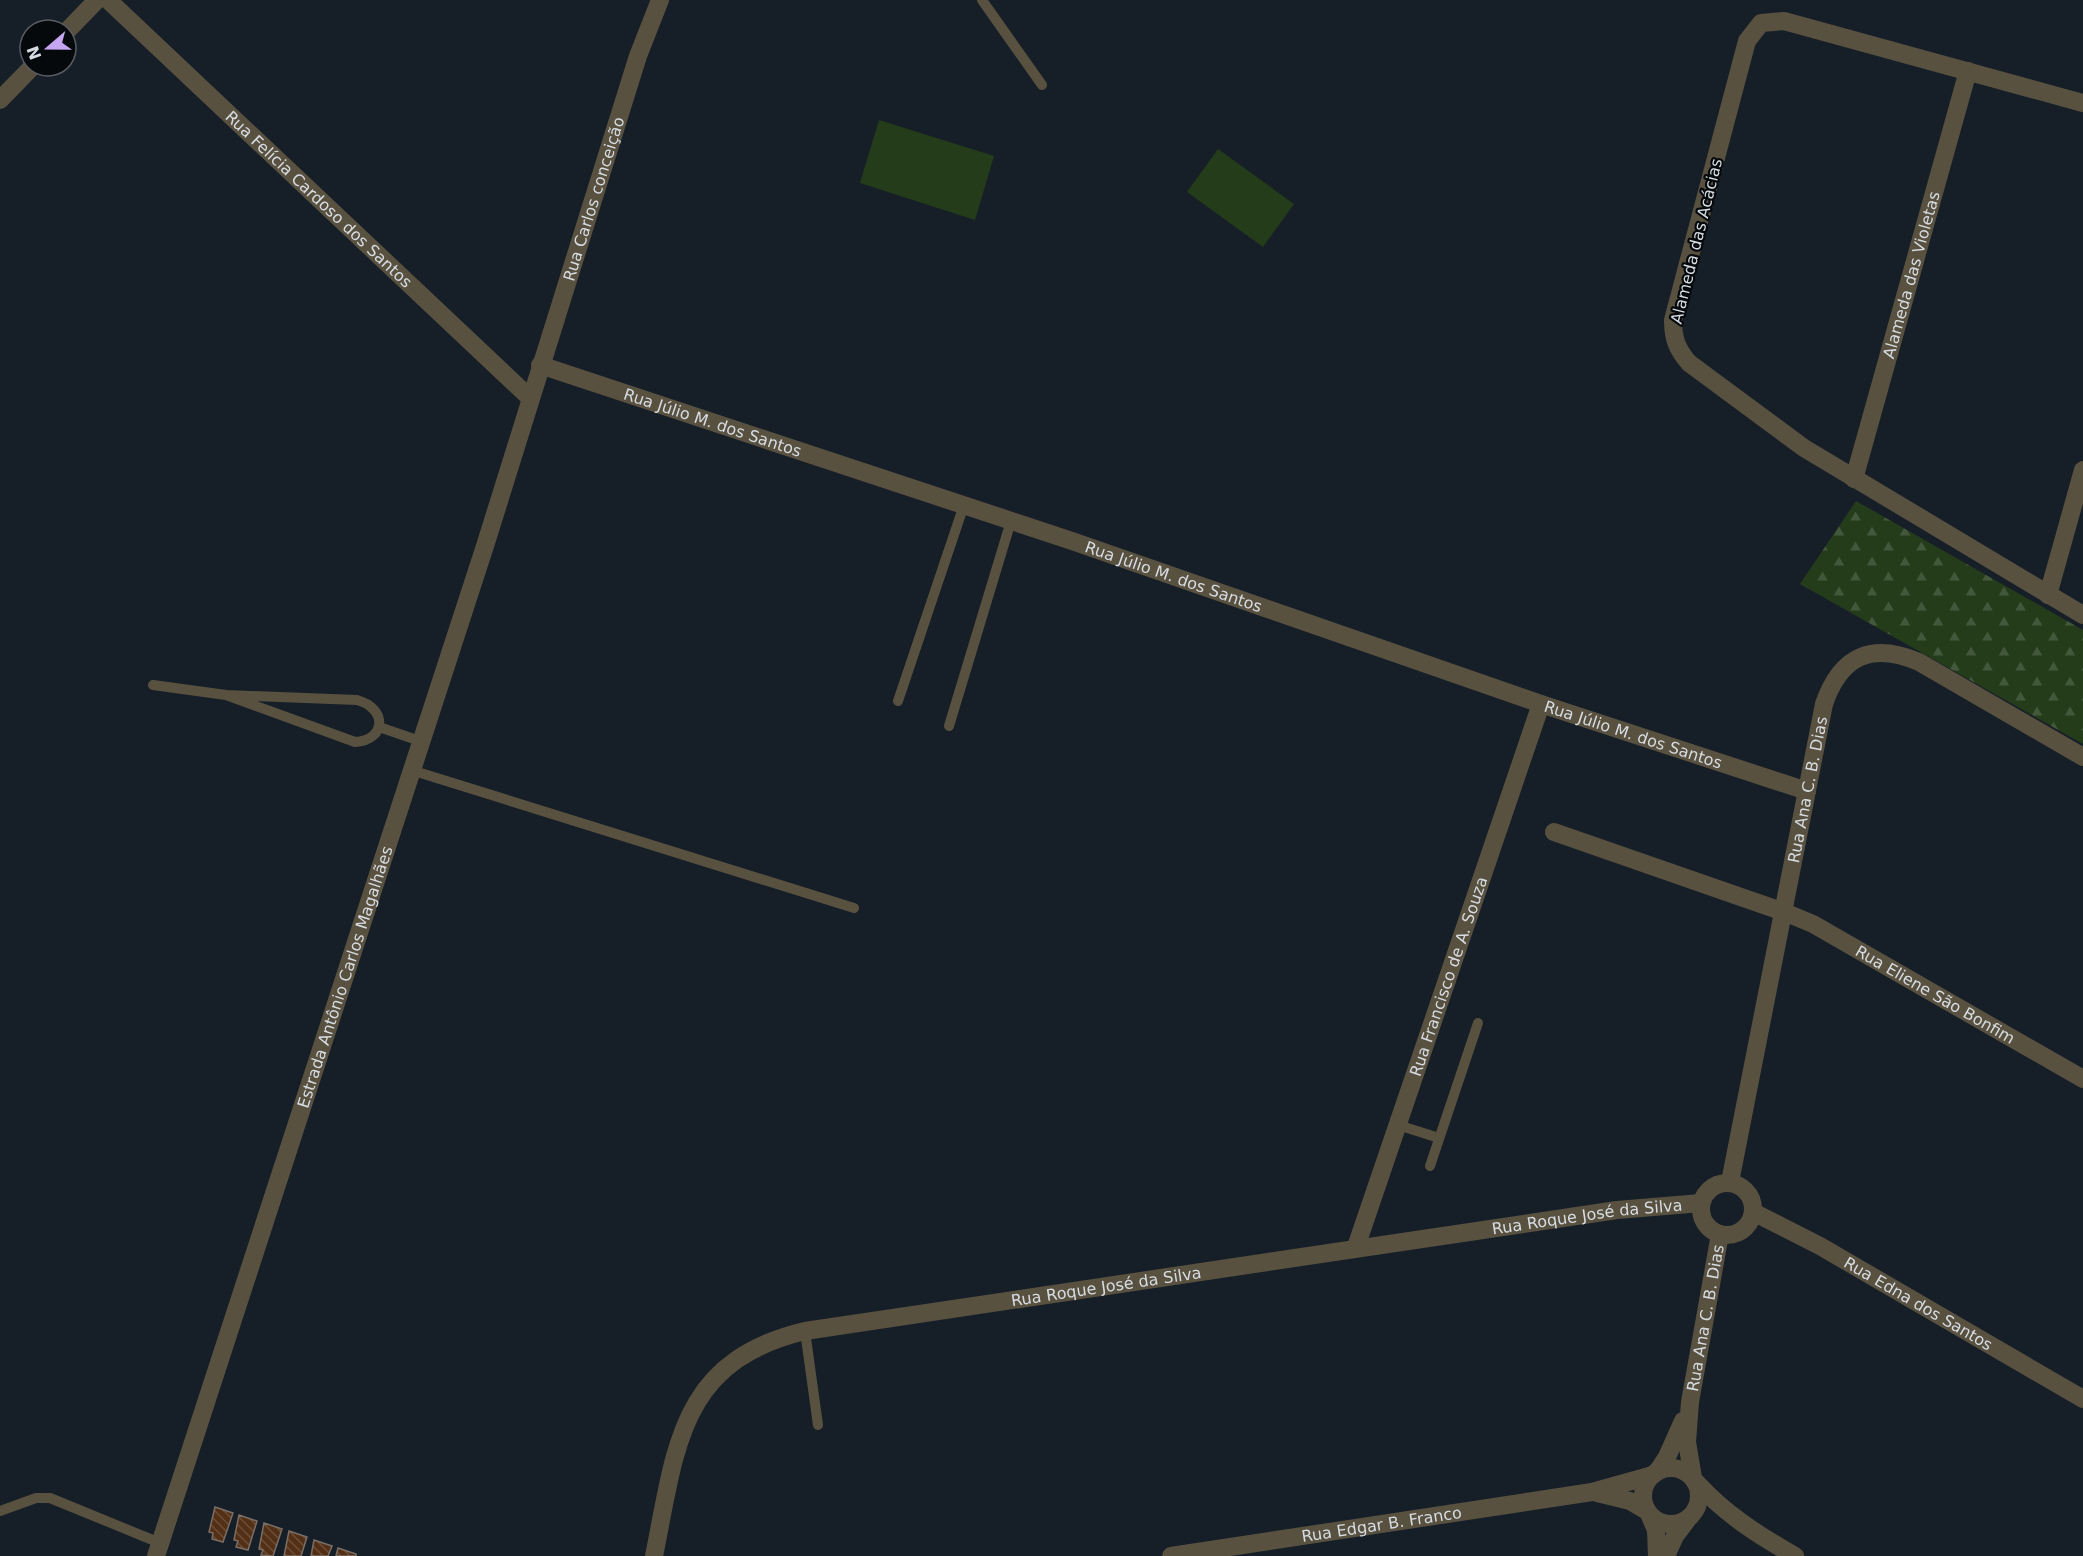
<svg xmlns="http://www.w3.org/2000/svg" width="2083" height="1556" font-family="'DejaVu Sans',sans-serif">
  <defs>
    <pattern id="forest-firs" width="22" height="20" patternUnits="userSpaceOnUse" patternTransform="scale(1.5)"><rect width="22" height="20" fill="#243c19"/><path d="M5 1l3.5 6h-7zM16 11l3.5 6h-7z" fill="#43583a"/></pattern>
    <pattern id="building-back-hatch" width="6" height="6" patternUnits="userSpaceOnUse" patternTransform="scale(1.5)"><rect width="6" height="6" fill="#533015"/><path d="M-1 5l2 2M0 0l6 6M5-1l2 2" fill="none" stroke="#6b4d37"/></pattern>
  </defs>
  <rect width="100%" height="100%" fill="#161f28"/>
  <polygon fill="url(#forest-firs)" points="1856,501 2083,630 2083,744 1800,584"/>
  <g fill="#243c19">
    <polygon points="879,120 994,156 975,220 860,183"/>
    <polygon points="1218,149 1294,204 1263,247 1187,192"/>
  </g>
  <g fill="url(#building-back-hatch)" stroke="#7b6e65" stroke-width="1.5">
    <polygon points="215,1507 233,1513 223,1542 212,1539 213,1533 209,1532"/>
    <polygon points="239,1515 257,1521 248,1550 236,1547 238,1541 234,1540"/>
    <polygon points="264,1523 282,1529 273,1556 261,1555 263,1550 259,1549"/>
    <polygon points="289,1531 307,1537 301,1556 284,1556"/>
    <polygon points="314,1540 332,1546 328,1556 311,1556"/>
    <polygon points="338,1548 356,1554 356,1556 336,1556"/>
  </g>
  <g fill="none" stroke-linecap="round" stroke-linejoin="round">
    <g stroke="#595140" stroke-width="10">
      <polyline points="982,0 1042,85"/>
      <path d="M153 685 226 695 357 700C387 708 387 740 355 742L226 695"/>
      <polyline points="898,701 964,505"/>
      <polyline points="949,726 1011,521"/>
      <polyline points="379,727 420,741"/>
      <polyline points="411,770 854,908"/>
      <polyline points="1398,1125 1439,1138"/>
      <polyline points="1430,1166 1478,1023"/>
      <polyline points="805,1331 818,1425"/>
      <polyline points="0,1511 36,1498 50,1498 160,1543"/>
    </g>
    <g stroke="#595140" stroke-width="18">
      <path id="s1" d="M108 0 530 398"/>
      <polyline points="66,32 97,0"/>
      <polyline points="0,100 33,66"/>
      <path d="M2083 103 1784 21 1761 23 1747 41 1673 320C1673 339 1677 349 1689 363L1804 448 2083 615"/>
      <path id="s2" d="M540 365 1072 541 1541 704 1807 791"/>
      <path id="s3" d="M1854 479 1968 71"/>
      <polyline points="2048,595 2083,470"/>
      <path id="s4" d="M1554 832 1784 912 1813 924 2083 1079"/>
      <path id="s5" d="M1730 1182 1824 704C1841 655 1872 642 1919 662L2083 757"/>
      <circle cx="1727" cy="1209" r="26"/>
      <path id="s6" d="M1753 1212 1820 1246 2083 1399"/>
      <path id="s7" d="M1356 1247 1541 704"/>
      <circle cx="1671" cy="1496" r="28"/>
      <polyline points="1657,1472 1667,1457 1683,1421"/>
      <path id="s8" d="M1693 1478 1687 1442 1690 1402 1720 1234"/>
      <path d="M1696 1482C1725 1514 1758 1535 1795 1556"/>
      <polyline points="1597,1493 1630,1501 1647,1511"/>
      <polyline points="1650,1516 1656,1530 1657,1556"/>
      <path id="s9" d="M156 1556 485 546 638 56 660 0"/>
      <path id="s10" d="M654 1556C676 1448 679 1361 805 1331L1617 1210 1701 1203"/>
      <path id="s11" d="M1171 1556 1592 1492 1653 1475"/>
      <polyline points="1666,1556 1675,1536 1687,1520"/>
    </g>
  </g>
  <g text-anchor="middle" stroke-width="4.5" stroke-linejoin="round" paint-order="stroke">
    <g font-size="16" fill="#d6dce2" stroke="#05090c">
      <text dy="6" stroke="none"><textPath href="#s9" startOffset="1426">Rua Carlos conceição</textPath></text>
      <text dy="6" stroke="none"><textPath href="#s1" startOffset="290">Rua Felícia Cardoso dos Santos</textPath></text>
      <text transform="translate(1696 241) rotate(-76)" y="6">Alameda das Acácias</text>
      <text dy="6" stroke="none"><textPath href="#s3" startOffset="212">Alameda das Violetas</textPath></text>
      <text dy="6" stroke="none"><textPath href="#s2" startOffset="182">Rua Júlio M. dos Santos</textPath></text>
      <text dy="6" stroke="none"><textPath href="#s2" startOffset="668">Rua Júlio M. dos Santos</textPath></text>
      <text dy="6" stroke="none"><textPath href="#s2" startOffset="1154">Rua Júlio M. dos Santos</textPath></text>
      <text dy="6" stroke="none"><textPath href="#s5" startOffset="400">Rua Ana C. B. Dias</textPath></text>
      <text dy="6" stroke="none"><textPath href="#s7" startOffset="286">Rua Francisco de A. Souza</textPath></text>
      <text dy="6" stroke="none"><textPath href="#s9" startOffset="609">Estrada Antônio Carlos Magalhães</textPath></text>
      <text dy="6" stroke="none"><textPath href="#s4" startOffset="416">Rua Eliene São Bonfim</textPath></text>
      <text dy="6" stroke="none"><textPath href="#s10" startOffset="1084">Rua Roque José da Silva</textPath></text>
      <text dy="6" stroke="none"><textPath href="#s10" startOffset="598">Rua Roque José da Silva</textPath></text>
      <text dy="6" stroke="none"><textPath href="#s6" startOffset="189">Rua Edna dos Santos</textPath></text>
      <text dy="6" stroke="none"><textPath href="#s8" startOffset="162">Rua Ana C. B. Dias</textPath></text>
      <text dy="6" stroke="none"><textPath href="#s11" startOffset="213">Rua Edgar B. Franco</textPath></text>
    </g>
  </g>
  <g transform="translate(48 48) rotate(250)"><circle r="28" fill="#05090c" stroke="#595d62" stroke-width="1.5"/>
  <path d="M0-4.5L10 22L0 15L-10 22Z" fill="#c6a6f0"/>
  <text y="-9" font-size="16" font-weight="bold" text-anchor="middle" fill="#d6dce2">N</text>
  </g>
</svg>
